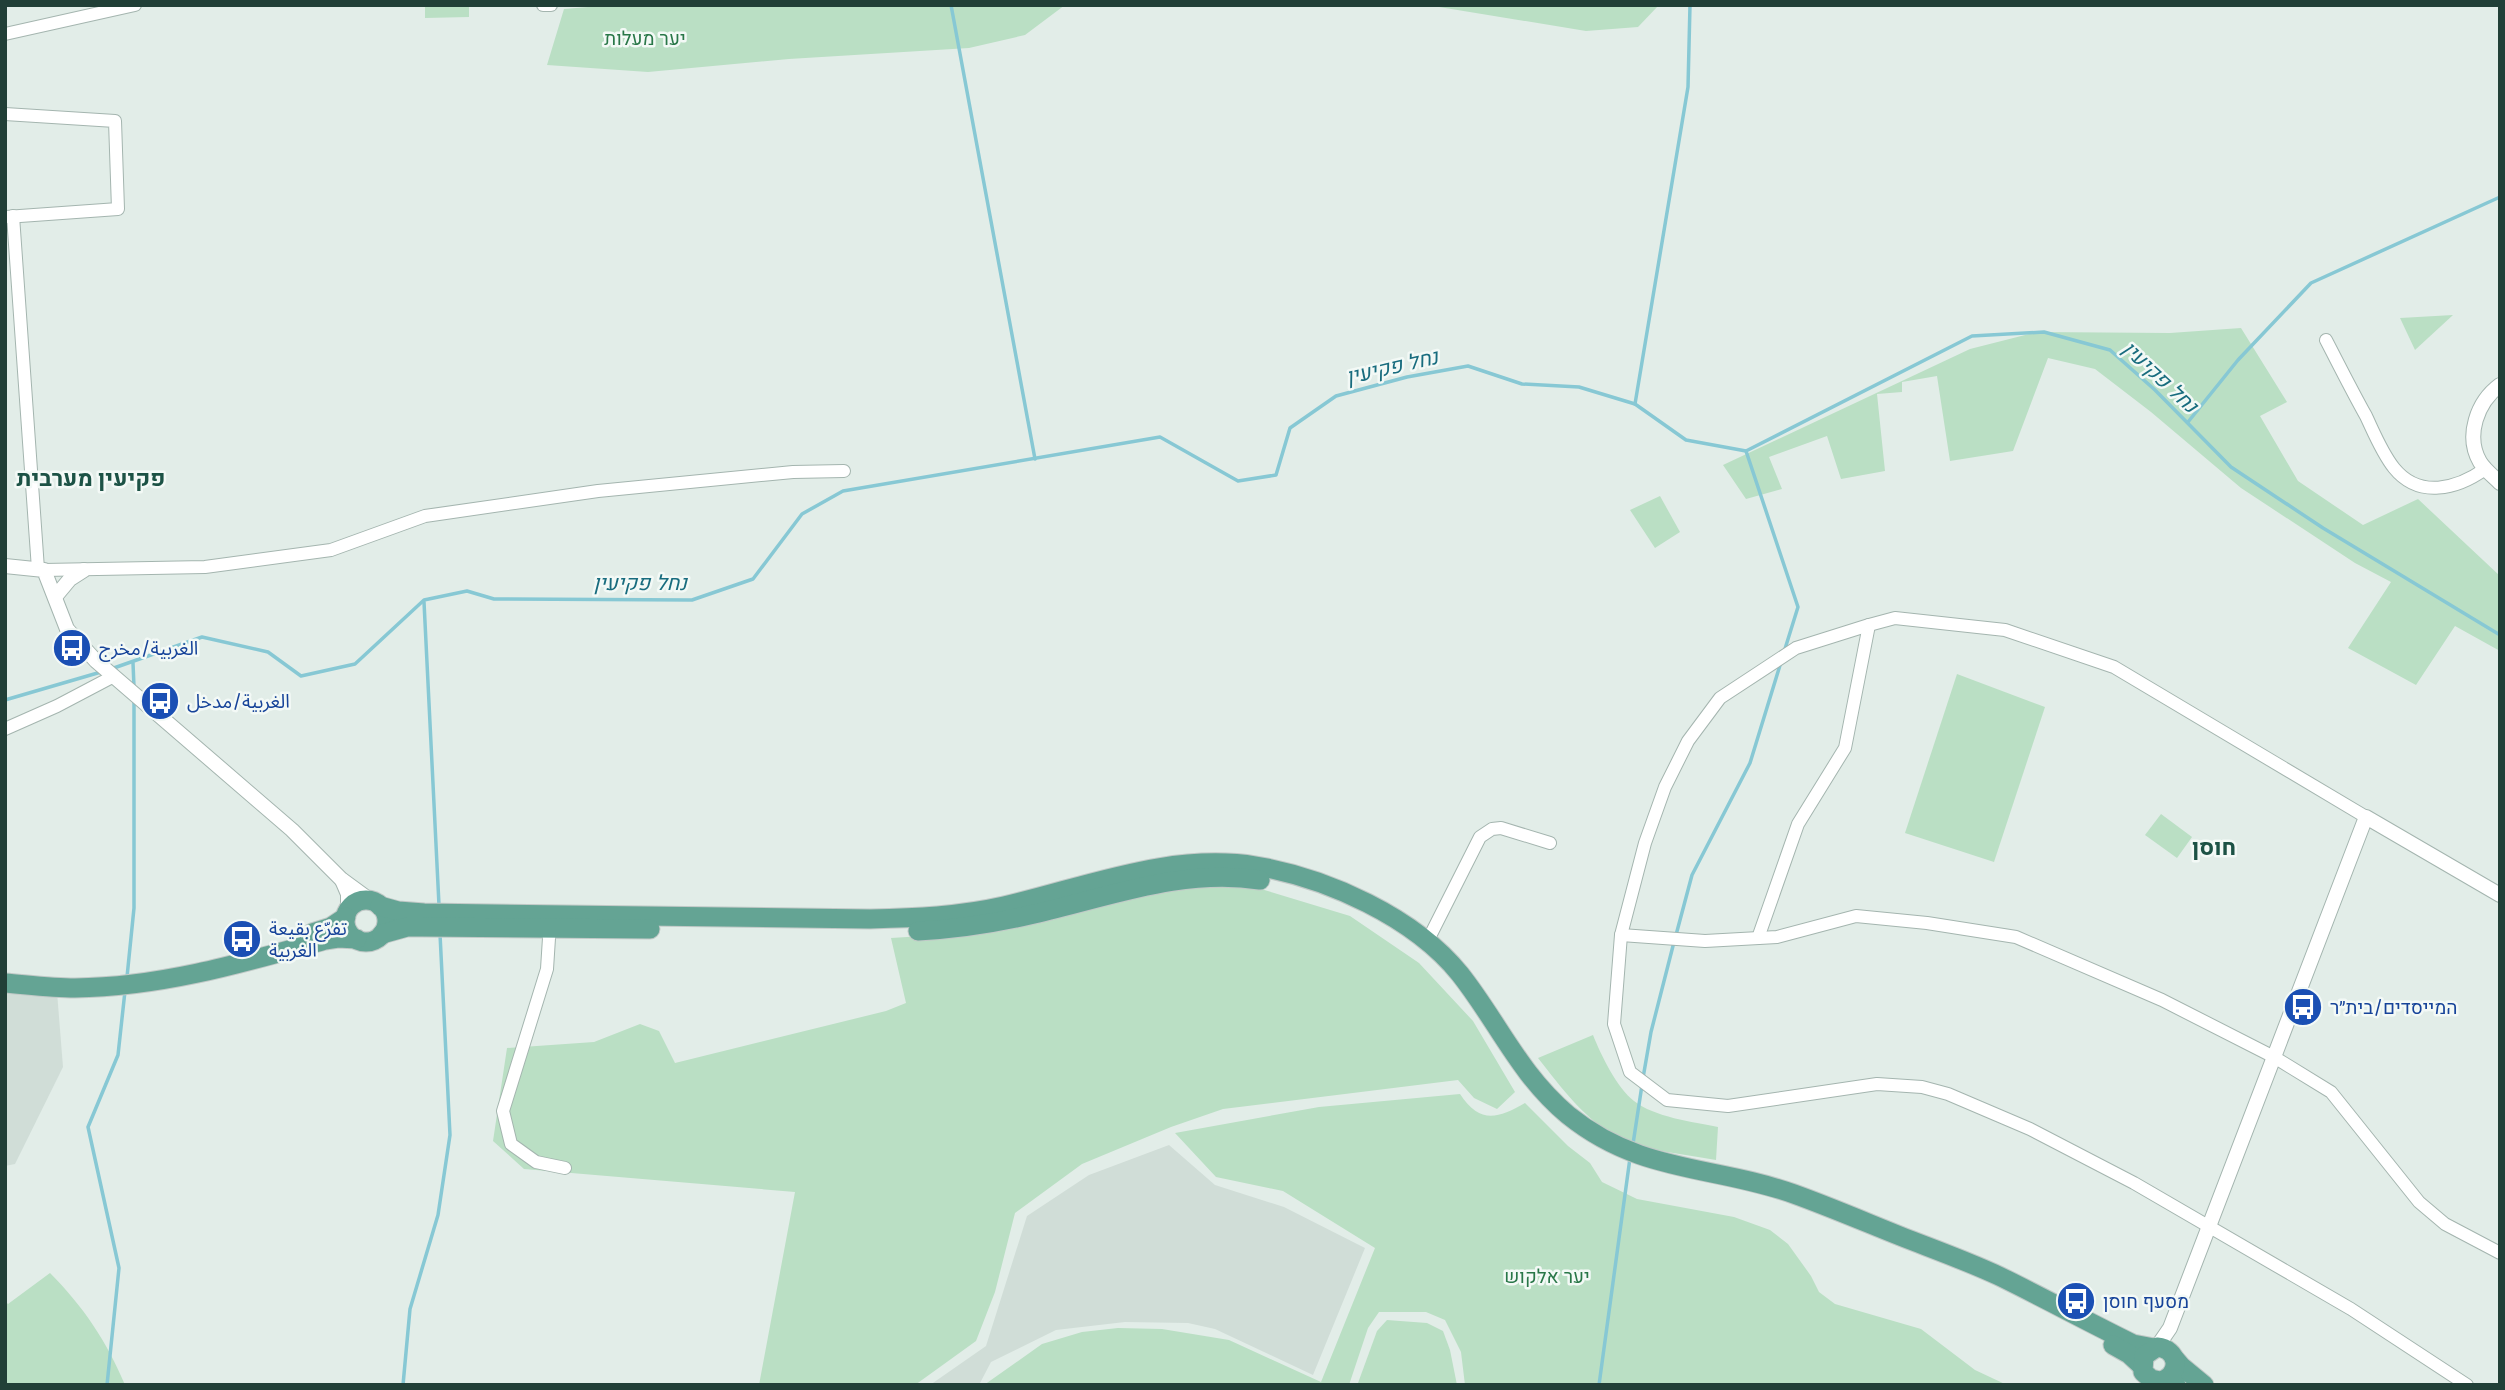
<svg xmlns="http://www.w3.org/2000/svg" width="2505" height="1390" font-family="'Fira Sans','Noto Sans Arabic',Heebo,sans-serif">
  <rect width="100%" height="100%" fill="#e2ede8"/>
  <g fill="#d0ddd7">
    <polygon points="5,990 57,992 63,1067 15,1164 5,1166"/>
    <polygon points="1169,1145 1215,1185 1284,1207 1365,1248 1313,1375 1215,1329 1188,1323 1125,1322 1056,1330 991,1362 979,1385 930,1385 986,1346 1027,1216 1089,1175"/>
  </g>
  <g fill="#badfc4">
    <polygon points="425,5 469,5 469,17 425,18"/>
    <polygon points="612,5 1065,5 1025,35 969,48 789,59 648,72 547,65 564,9"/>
    <polygon points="1427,5 1659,5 1638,27 1586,31"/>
    <polygon points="2453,315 2415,350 2400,318"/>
    <polygon points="2241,328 2287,402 2260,416 2298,481 2363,525 2418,499 2500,576 2500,651 2455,626 2416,685 2348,648 2391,582 2355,563 2241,488 2151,412 2095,369 2048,358 2013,451 1950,461 1937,376 1902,382 1902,392 1877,394 1885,471 1841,479 1827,436 1769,457 1782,489 1746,499 1723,465 1970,349 2037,332 2170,333"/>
    <polygon points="1660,496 1680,532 1655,548 1630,510"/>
    <polygon points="1957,674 2045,707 1994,862 1905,833"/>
    <polygon points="2161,814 2192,837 2177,858 2145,835"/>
    <polygon points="1190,883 1251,886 1350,916 1419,963 1473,1021 1515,1092 1497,1109 1474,1098 1458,1080 1223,1109 1171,1127 1082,1164 1015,1213 995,1292 976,1341 915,1385 759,1385 795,1192 524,1169 493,1141 507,1048 594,1042 640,1024 659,1031 675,1063 886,1011 906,1003 891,938 955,934"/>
    <path d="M1593 1035C1601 1055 1617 1088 1634 1101 1654 1117 1693 1122 1718 1127L1716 1160C1685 1154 1649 1152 1620 1138 1585 1121 1561 1087 1538 1058Z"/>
    <path d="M1460 1094C1480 1124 1497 1119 1525 1103L1568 1146 1590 1163 1602 1182 1637 1199 1734 1217 1770 1230 1788 1244 1811 1276 1819 1292 1835 1304 1921 1329 1975 1370 2007 1385H1465L1461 1352 1445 1320 1426 1312H1379L1368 1328 1349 1385H984L1042 1344 1082 1332 1118 1328 1162 1329 1229 1340 1321 1382 1375 1248 1283 1191 1216 1177 1175 1133 1319 1107Z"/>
    <path d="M50 1273C83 1306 107 1342 125 1385H5V1301L8 1304Z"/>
    <polygon points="1387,1320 1427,1323 1443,1331 1450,1350 1457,1385 1360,1385 1358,1383 1377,1331"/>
  </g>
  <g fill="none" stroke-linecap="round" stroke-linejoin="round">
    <g stroke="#87c8d4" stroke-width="3.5">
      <polyline points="951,5 1035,459"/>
      <polyline points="1635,404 1688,87 1690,5"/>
      <polyline points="2188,422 2238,360 2311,283 2500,197"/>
      <polyline points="1746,451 1798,607 1784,652"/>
      <polyline points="424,602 439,905"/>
      <polyline points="133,663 134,687"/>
      <polyline points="111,669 202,637 268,652 301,676 355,664 424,600 467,591 494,599 692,600 753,579 802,514 843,491 1160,437 1238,481 1276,475 1290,428 1336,396 1407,377 1468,366 1522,384 1579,387 1635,404 1686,440 1746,451 1972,336 2044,332 2110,350 2155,390 2231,467 2323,528 2500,635"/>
      <polyline points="5,700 101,672"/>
      <polyline points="1676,935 1692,875 1750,763 1781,662"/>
      <polyline points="127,977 134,908 134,698"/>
      <polyline points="1643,1078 1651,1032 1674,942"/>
      <polyline points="1633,1144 1642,1085"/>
      <polyline points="107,1385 119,1268 88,1127 118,1055 125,991"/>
      <polyline points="403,1385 410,1309 438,1215 450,1135 440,934"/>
      <polyline points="1599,1385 1630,1158"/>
    </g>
    <g stroke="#a4b5af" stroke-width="14">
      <g id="minor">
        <polyline points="543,5 551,5"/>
        <polyline points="5,34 135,5"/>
        <polyline points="5,114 115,121 118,209 6,217"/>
        <polyline points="13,216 38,569"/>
        <path d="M2326 340C2339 365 2352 391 2366 416 2374 433 2382 453 2394 468 2419 499 2457 489 2485 469"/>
        <polyline points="44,570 205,567 331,550 425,516 598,491 793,472 844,471"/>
        <polyline points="5,729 57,706 114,676"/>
        <polyline points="2366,817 2114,667 2005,630 1895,618 1869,625 1796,648 1720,698 1688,741 1665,787 1645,843 1621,935 1614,1024 1630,1072 1667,1100 1728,1106 1877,1084 1922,1087 1948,1094 2030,1129 2134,1183 2351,1309 2467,1385"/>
        <polyline points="547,922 549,938 547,969 503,1111 511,1144 536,1162 565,1168"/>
        <polyline points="1621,935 1705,941 1777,937 1856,916 1927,923 2016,937 2162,1000 2274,1057 2331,1092 2419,1202 2445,1224 2500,1253"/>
        <polyline points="1758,938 1798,824 1845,748 1869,625"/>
        <polyline points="1427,942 1480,837 1492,829 1501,828 1550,843"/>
      </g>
    </g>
    <g stroke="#a4b5af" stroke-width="16">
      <g id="tertiary">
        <path d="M2500 385C2477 402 2465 436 2480 462 2485 470 2493 476 2500 483"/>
        <polyline points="5,566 44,570 67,629 96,661 292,830 341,879 371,901"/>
        <polyline points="55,597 70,579 84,570"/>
        <polyline points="342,880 348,894 348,911"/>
        <polyline points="2157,1347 2170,1328 2366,817 2500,895"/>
      </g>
    </g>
    <g stroke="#c1c9c7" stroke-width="21">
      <g id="primary">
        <circle cx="366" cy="921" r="21"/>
        <path d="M380 906 398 911 424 913 870 919C915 918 960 916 1004 906 1086 887 1171 852 1256 866 1327 878 1414 917 1460 974 1498 1022 1519 1074 1568 1115 1641 1174 1713 1165 1794 1194 1830 1207 1865 1222 1900 1236 1933 1249 1967 1261 1999 1276 2044 1298 2088 1322 2133 1344L2154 1348"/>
        <path d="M918 931C957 929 996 923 1034 914 1109 897 1182 868 1260 880"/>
        <polyline points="312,933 331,927 346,917"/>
        <polyline points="382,934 407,927 422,927 650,929"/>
        <path d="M5 983C29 985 52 988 75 988 161 987 243 963 325 940L338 938 357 939"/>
        <polyline points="2113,1345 2129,1354 2142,1366"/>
        <polyline points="2175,1359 2181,1366 2204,1385"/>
        <path d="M2162 1381C2182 1372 2178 1349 2157 1347L2144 1356 2143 1372 2151 1379 2176 1385"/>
      </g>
    </g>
    <use href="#minor" stroke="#fff" stroke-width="12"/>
    <use href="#tertiary" stroke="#fff" stroke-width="14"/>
    <use href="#primary" stroke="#64a494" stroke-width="19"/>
  </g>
  <defs>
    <g id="bus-disc" transform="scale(2.0125)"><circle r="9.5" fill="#1a4fb4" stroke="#f3f9f6"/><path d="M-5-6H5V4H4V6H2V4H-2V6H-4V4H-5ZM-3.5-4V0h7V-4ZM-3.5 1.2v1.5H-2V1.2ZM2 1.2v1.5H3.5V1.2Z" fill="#fff"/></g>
  </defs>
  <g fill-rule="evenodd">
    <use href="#bus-disc" x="72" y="648"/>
    <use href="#bus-disc" x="160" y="701"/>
    <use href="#bus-disc" x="242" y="939"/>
    <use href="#bus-disc" x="2303" y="1007"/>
    <use href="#bus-disc" x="2076" y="1301"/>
  </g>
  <g text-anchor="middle" stroke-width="5" stroke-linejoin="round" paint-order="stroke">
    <g font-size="19" fill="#297748" stroke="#f3f9f6">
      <text x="645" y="45">יער מעלות</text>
      <text x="1547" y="1283">יער אלקוש</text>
    </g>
    <g font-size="19" fill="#164399" stroke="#f3f9f6" text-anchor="start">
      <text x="99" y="655">الغربية/مخرج</text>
      <text x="187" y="708">الغربية/مدخل</text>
      <text x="269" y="935">تفرّع بقيعة<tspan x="269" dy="22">الغربية</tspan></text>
      <text x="2330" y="1014">המייסדים/בית״ר</text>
      <text x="2103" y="1308">מסעף חוסן</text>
    </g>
    <g font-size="21" font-style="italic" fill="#186c7e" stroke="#f3f9f6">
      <text transform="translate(1392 367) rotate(-13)" y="7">נחל פקיעין</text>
      <text transform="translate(2160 377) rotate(43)" y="7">נחל פקיעין</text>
      <text x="640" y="590">נחל פקיעין</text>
    </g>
    <g font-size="23" font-weight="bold" fill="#1c5245" stroke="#f3f9f6">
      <text x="91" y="486">פקיעין מערבית</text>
      <text x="2214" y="855">חוסן</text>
    </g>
  </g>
  <rect width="2505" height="1390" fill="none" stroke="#213f37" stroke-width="14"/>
</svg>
